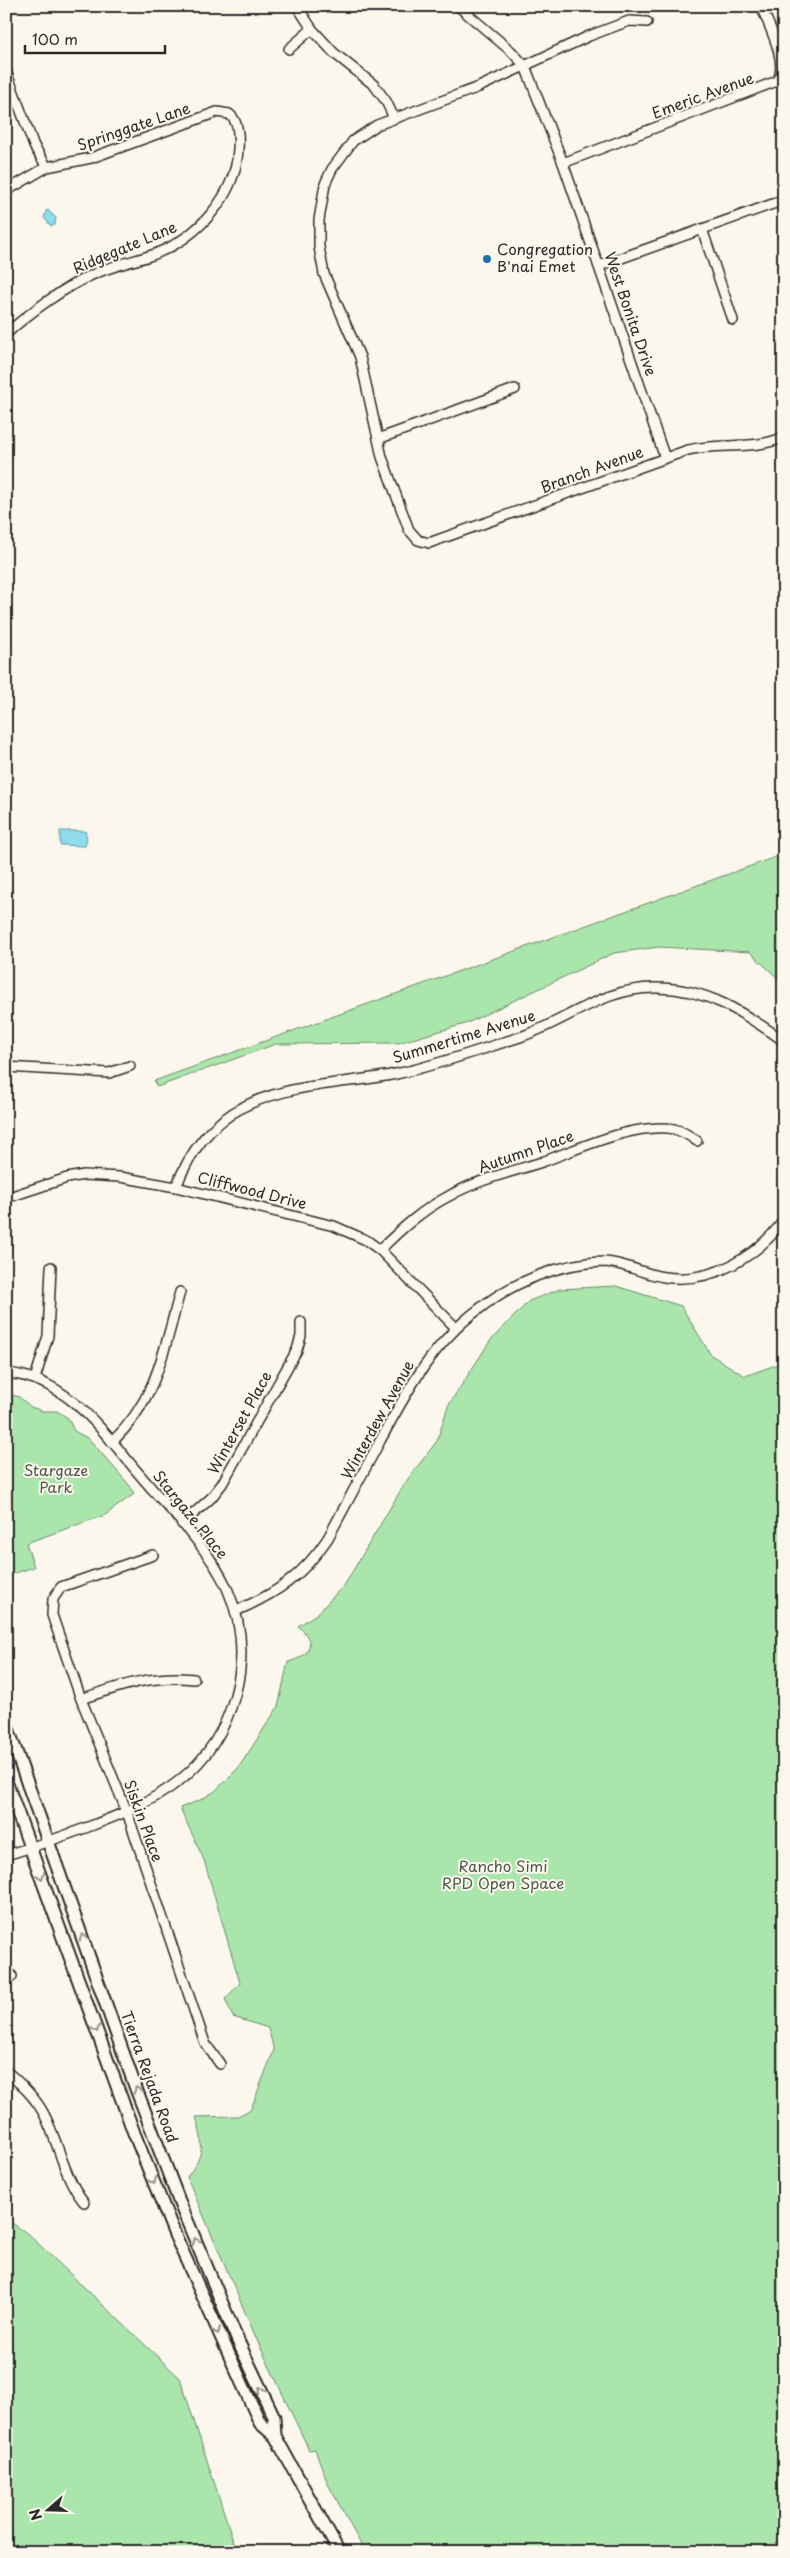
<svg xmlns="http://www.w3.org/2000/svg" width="790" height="2558" font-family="'Playpen Sans',sans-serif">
  <rect width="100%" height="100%" fill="#fbf7ec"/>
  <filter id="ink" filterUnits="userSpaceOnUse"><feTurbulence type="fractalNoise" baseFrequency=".02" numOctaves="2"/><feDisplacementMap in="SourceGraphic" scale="10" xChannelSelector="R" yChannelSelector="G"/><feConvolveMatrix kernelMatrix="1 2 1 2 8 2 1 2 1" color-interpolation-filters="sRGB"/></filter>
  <g filter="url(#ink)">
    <g fill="#aae6ac" stroke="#6a886c">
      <polygon points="784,854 784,984 750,952 659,947 614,953 465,1024 398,1043 276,1044 157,1087 154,1081"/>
      <path d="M616 1286 681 1306 711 1355 745 1376 784 1362V2552H365L328 2484 315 2449 309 2450 257 2340 187 2177C205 2154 204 2144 196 2117L238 2116 251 2109 274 2050 268 2028 233 2017 225 1999 240 1983 204 1860 180 1808 200 1800 214 1792 239 1767 278 1707 288 1662C311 1656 317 1642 298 1626L318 1613 345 1584 405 1483 437 1441 448 1406 490 1341 529 1301 560 1289Z"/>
      <polygon points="6,1393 19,1397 31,1407 43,1411 57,1411 68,1418 74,1431 89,1439 130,1486 134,1494 105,1515 26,1543 34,1567 6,1576"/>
      <polygon points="6,2219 28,2234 180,2378 237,2552 6,2552"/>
    </g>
    <g fill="#8fdcef" stroke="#6795a1">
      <polygon points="48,210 56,218 55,225 51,226 44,218 46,211"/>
      <polygon points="60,831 85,831 87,838 85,846 60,845"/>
    </g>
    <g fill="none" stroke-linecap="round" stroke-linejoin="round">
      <g stroke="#2b2b2b" stroke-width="12">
        <g id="minor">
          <polyline points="297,6 312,29 334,53 374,85 386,101 394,118"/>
          <polyline points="458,6 511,51 525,66 563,163 665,458"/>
          <path d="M647 22 629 21 589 36 479 87 377 125 353 141 332 169 325 184 319 220V247L324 274 360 357 382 457 409 530 418 540 429 543 688 450C720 442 753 451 784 437"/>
          <polyline points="289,49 312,29"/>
          <polyline points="6,71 34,146 47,167"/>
          <path d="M563 163 777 81C789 63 769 26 761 6"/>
          <path d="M6 191 47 167 91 158 217 112 229 114C239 121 239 137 238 149 236 196 198 237 155 254 135 261 114 265 94 274 66 286 29 313 6 334"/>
          <polyline points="702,229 733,320"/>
          <polyline points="599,266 784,200"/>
          <polyline points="378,439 515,389"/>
          <polyline points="6,1067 109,1073 130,1066"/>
          <path d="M176 1187C190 1151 210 1124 245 1106 291 1083 347 1084 396 1074 438 1065 479 1050 520 1037 568 1021 603 987 657 988 707 988 744 1013 784 1041"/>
          <polyline points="6,1198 67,1178 84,1175 120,1177 176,1187 334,1226 366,1240 380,1250 456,1328"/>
          <path d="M380 1250C401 1229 422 1210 449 1196 477 1180 511 1172 542 1162 578 1149 635 1122 674 1129 683 1131 690 1136 697 1141"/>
          <path d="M6 1373C68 1378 103 1432 140 1475 170 1511 207 1545 227 1588 242 1622 245 1659 235 1695 214 1772 158 1801 88 1827 61 1837 34 1847 6 1855"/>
          <polyline points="35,1379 48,1336 51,1267"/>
          <path d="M112 1442C157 1399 164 1350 180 1292"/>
          <polyline points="182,1524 211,1498 222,1484 297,1350 301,1336 301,1322"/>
          <polyline points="153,1555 61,1587 53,1599 52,1615 81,1699 127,1812 205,2043 220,2064"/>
          <path d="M236 1611C277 1593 303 1576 328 1538 345 1506 363 1473 380 1441 407 1391 432 1344 479 1309 513 1282 561 1262 605 1262 624 1263 644 1274 664 1277 711 1284 756 1258 784 1220"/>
          <path d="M81 1699C120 1686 152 1674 194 1679"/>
          <polyline points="6,1968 12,1976"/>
          <path d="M6 2071C21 2084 35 2097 44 2114 59 2143 63 2176 84 2202"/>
        </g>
      </g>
      <g stroke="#2b2b2b" stroke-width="15">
        <g id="major">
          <polyline points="6,1723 135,2086 181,2206 238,2341 274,2417 275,2436"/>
          <polyline points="6,1781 134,2133 175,2235 260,2423 275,2436 339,2552"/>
        </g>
      </g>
      <use href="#minor" stroke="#fbf7ec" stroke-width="9"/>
      <use href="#major" stroke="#fbf7ec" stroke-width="11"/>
    </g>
    <defs><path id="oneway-chevron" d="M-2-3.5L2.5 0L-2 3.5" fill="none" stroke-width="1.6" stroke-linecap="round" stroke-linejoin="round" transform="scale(1.25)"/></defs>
    <g stroke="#93918c">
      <use href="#oneway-chevron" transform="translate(41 1876) rotate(70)"/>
      <use href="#oneway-chevron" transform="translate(83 1937) rotate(-109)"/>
      <use href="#oneway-chevron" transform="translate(96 2029) rotate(70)"/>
      <use href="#oneway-chevron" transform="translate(137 2090) rotate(-110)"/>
      <use href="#oneway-chevron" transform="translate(153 2181) rotate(68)"/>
      <use href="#oneway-chevron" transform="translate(196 2241) rotate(-113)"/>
      <use href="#oneway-chevron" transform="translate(217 2331) rotate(66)"/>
      <use href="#oneway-chevron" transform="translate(261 2390) rotate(-115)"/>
    </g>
  </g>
  <circle fill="#1f6fb2" stroke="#fbf7ec" stroke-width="2" cx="487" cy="259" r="5"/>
  <g text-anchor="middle" stroke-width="4" stroke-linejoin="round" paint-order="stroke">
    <g font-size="15" fill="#2b2b2b" stroke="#fbf7ec">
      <text transform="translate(703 96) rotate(-20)" y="5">Emeric Avenue</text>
      <text transform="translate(134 127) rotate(-19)" y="5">Springgate Lane</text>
      <text transform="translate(125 248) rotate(-23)" y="5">Ridgegate Lane</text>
      <text transform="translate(630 314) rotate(71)" y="5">West Bonita Drive</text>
      <text transform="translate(592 470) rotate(-20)" y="5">Branch Avenue</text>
      <text transform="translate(464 1037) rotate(-17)" y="5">Summertime Avenue</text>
      <text transform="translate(526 1152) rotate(-19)" y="5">Autumn Place</text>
      <text transform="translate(252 1191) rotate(14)" y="5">Cliffwood Drive</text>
      <text transform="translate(378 1420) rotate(-61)" y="5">Winterdew Avenue</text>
      <text transform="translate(240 1423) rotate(-61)" y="5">Winterset Place</text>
      <text transform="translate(190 1515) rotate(51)" y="5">Stargaze Place</text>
      <text transform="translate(143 1821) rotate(70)" y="5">Siskin Place</text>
      <text transform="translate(149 2077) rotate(70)" y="5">Tierra Rejada Road</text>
    </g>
    <g font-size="15" fill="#2b2b2b" stroke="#fbf7ec" text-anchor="start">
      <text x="497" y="255">Congregation<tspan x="497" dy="17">B'nai Emet</tspan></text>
    </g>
    <g font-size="15" fill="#4b5a4b" stroke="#fbf7ec">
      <text x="56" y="1476">Stargaze<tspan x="56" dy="17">Park</tspan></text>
      <text x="503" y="1872">Rancho Simi<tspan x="503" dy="17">RPD Open Space</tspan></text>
    </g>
  </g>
  <rect width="790" height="2558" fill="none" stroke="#fbf7ec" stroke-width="25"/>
  <rect x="12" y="12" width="765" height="2533" fill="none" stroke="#2b2b2b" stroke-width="2" filter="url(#ink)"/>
  <g transform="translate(48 2510) rotate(250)" stroke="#fbf7ec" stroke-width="4" paint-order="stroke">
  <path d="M0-4L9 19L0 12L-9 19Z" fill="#2b2b2b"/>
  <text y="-8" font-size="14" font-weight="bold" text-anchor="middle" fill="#2b2b2b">N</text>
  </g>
  <path d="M25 45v8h140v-8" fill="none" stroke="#2b2b2b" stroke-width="2.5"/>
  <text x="32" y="45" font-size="15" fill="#2b2b2b" stroke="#fbf7ec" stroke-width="4" paint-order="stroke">100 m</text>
</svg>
